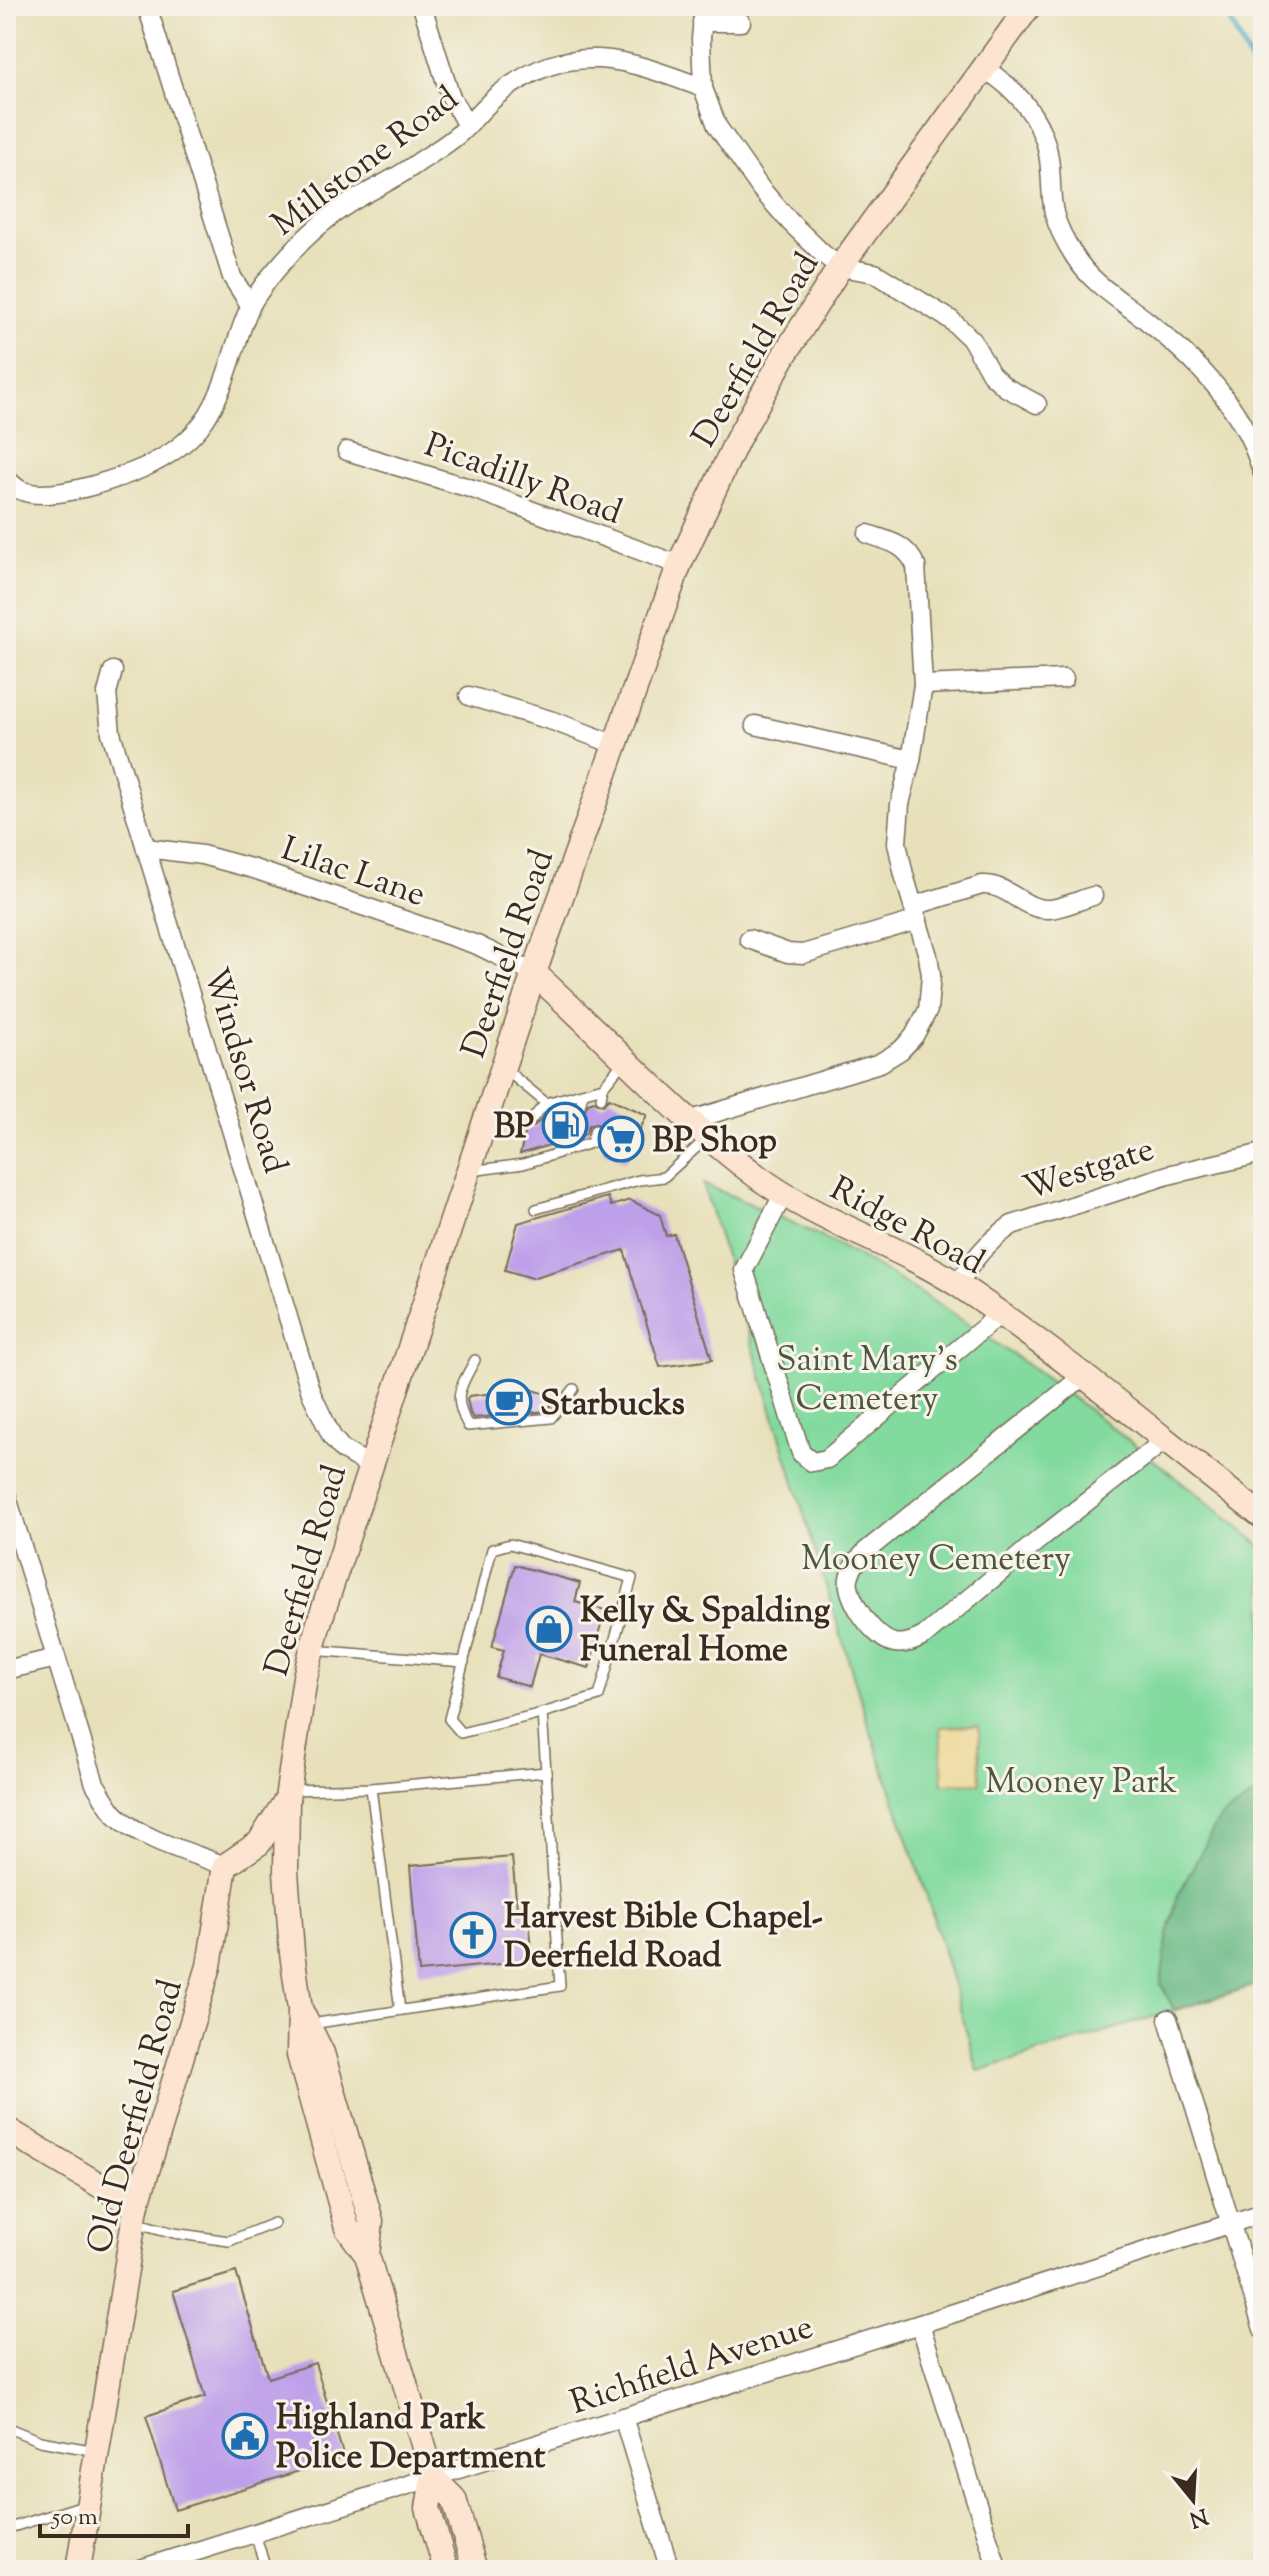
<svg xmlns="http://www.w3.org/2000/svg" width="1269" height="2576" font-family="'Sorts Mill Goudy',serif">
  <rect width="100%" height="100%" fill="#f7f3e8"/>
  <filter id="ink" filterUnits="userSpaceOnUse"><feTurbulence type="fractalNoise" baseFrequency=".0125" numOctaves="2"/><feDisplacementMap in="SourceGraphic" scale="16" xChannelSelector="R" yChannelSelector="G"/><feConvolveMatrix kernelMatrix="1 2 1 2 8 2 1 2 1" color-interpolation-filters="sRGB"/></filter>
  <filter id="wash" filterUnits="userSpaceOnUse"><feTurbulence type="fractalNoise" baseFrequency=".006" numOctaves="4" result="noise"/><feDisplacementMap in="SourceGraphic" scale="32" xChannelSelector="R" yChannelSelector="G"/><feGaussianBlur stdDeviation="1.8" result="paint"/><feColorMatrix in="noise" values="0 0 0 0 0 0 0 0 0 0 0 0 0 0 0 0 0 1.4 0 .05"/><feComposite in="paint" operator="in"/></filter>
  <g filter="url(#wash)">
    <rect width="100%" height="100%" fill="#e7e0ba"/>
    <path fill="#82da9f" stroke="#5e825e" stroke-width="2" d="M703 1184C763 1209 823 1235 879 1268 1016 1349 1139 1447 1263 1547V1983L978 2071 926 1893 866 1717 814 1547Z"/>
    <polygon fill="#69ba86" stroke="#527252" stroke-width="2" points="1263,1790 1263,1983 1174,2010 1161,1984 1167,1939 1178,1895 1219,1819"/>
    <polygon fill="#eeda9e" stroke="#94825e" stroke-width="2" points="979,1726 980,1783 943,1784 940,1727"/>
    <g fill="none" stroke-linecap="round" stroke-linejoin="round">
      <polyline stroke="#46a9c5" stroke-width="6" points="1223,6 1263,87"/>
    </g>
    <g id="blocks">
      <g fill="#be9fe9">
        <polygon points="609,1098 647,1115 625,1161 603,1150 615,1125 602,1129 596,1123 589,1125 586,1134 520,1154 527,1126 534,1127 544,1117 549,1115 554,1120 559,1120 564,1111 573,1108 578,1113 583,1113 588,1103 594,1101 603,1105"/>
        <polygon points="608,1197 611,1206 630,1200 660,1215 666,1236 674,1234 712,1360 660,1367 624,1250 532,1278 505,1270 518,1223"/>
        <polygon points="530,1389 556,1397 547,1411 473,1418 470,1413 467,1399 469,1396"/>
        <polygon points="515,1565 580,1583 575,1602 605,1610 589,1668 539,1654 530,1687 496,1677 504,1650 492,1647"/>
        <polygon points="512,1857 517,1908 528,1907 533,1961 419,1972 410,1866"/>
        <polygon points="236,2272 268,2378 315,2363 344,2457 175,2510 146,2416 205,2397 173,2291"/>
      </g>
    </g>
  </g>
  <g filter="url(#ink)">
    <use href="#blocks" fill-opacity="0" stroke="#776a55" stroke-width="2"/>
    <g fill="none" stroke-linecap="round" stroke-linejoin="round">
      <g stroke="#776a55" stroke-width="12">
        <g id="lane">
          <polyline points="506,1070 546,1103 603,1087"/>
          <polyline points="601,1098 603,1087 624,1061"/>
          <polyline points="580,1106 583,1093"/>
          <polyline points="556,1113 559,1099"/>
          <polyline points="531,1120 546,1103"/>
          <polyline points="471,1171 523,1164 591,1143 595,1130"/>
          <polyline points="536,1209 639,1180 664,1177 706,1139"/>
          <path d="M475 1360C460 1388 452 1396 468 1426L551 1418 574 1389"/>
          <polyline points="312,1650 464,1662"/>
          <polyline points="542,1713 461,1733 449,1719 492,1549 510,1544 632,1578 599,1696 542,1713 546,1772"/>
          <polyline points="371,1788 400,2010"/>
          <polyline points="291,1790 371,1788 546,1772 560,1986 311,2024"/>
          <polyline points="134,2222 174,2233 229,2241 274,2223"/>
          <polyline points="6,2427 40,2441 96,2451"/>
          <polyline points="6,2529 87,2504"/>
          <polyline points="255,2533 266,2570"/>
        </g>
      </g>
      <g stroke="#776a55" stroke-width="21">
        <g id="street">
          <polyline points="147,6 232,277 250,305"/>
          <polyline points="422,6 450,95 467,126"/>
          <polyline points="704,6 701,39 703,88 717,126 761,189 791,223 823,254 840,267 875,273 951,320 972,340 991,374 1005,387 1037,404"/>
          <polyline points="702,22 741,22"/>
          <path d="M983 68C1011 85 1034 109 1045 141 1053 164 1049 189 1054 213 1058 229 1066 243 1075 257 1092 284 1122 301 1147 321 1186 352 1224 388 1247 433 1254 446 1258 460 1263 473"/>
          <polyline points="347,451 476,490 679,565"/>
          <path d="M6 478C10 482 15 487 20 490 39 499 72 491 91 486 133 474 178 458 204 421 227 388 233 345 249 309 256 293 270 277 281 264 300 242 323 220 348 204 370 190 394 180 416 164 430 154 447 145 460 133 473 121 485 105 499 94 571 38 626 59 703 88"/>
          <polyline points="113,671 107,693 111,733 311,1393 332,1437 343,1450 370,1466"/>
          <polyline points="923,685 1064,679"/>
          <polyline points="469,696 553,721 614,744"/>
          <polyline points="755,725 911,760"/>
          <polyline points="146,848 202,855 254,869 477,945 534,973"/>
          <path d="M913 906 982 885C1007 883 1024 911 1049 909 1063 908 1079 900 1093 896"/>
          <polyline points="749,939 788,953 803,954 918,920"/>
          <path d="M688 1121 880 1063 901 1050 914 1036 928 1010 931 975 928 956 904 875 897 843 900 804 911 760 923 685 916 566C905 543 890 542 868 534"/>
          <polyline points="783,1195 744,1270 801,1453 812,1462 827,1459 999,1315"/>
          <path d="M958 1285C973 1259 987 1242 1012 1225L1168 1175 1263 1153"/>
          <path d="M1082 1377 866 1551C859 1559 851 1567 849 1578 845 1597 874 1639 894 1643 905 1645 914 1641 924 1636L1042 1537 1164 1441"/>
          <path d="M6 1494 95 1784C102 1794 108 1807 116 1815 141 1840 193 1853 225 1866"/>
          <polyline points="6,1670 56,1658"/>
          <polyline points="1168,2019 1263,2329"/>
          <polyline points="920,2324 998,2570"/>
          <polyline points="623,2417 670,2570"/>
          <polyline points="137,2570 920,2324 1263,2213"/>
        </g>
      </g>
      <g stroke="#776a55" stroke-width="27">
        <g id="secondary">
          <path d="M534 973C609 1041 677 1117 758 1177 820 1223 896 1244 960 1286 1065 1356 1163 1440 1263 1517"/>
          <polyline points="301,2011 322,2053 371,2221 367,2255"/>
          <polyline points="6,2129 136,2207"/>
          <polyline points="433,2478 454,2499 475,2570"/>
          <polyline points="78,2570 136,2207 209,1966 225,1866 259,1843 287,1799"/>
          <polyline points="446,2570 428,2508 433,2478 367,2255 347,2228 299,2055 300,2009 292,1953 286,1872 287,1799 305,1677 318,1626 534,973 679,565 737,440 785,354 840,267 1029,6"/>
        </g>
      </g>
      <use href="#lane" stroke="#fff" stroke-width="9"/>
      <use href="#street" stroke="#fff" stroke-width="18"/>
      <use href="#secondary" stroke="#fde4d1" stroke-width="24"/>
    </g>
  </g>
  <defs>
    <g id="fuel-ring" transform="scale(2.3)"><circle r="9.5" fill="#f7f3e8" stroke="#1f6fb2" stroke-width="1.5"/><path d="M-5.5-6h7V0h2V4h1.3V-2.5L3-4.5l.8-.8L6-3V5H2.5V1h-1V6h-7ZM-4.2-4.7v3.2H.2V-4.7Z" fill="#1f6fb2"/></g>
    <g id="supermarket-ring" transform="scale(2.3)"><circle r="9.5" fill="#f7f3e8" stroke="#1f6fb2" stroke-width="1.5"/><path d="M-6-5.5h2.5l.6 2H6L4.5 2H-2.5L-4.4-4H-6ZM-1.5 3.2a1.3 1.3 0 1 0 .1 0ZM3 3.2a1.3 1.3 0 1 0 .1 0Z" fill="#1f6fb2"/></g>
    <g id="cafe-ring" transform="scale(2.3)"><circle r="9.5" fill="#f7f3e8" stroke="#1f6fb2" stroke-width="1.5"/><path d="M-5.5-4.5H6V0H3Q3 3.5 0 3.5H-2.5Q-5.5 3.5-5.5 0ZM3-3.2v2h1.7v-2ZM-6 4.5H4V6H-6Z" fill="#1f6fb2"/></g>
    <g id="shop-ring" transform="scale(2.3)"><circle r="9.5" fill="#f7f3e8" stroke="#1f6fb2" stroke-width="1.5"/><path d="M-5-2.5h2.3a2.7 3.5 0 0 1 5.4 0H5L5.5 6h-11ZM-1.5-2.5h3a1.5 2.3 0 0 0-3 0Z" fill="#1f6fb2"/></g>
    <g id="church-ring" transform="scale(2.3)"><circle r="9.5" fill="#f7f3e8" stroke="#1f6fb2" stroke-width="1.5"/><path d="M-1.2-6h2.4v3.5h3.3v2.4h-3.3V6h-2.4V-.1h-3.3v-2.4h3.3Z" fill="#1f6fb2"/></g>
    <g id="civic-ring" transform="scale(2.3)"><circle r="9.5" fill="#f7f3e8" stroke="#1f6fb2" stroke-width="1.5"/><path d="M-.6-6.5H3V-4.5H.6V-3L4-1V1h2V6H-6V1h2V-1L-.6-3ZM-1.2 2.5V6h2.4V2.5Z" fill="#1f6fb2"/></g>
  </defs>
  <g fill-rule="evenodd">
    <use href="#fuel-ring" x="565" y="1125"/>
    <use href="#supermarket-ring" x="621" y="1139"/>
    <use href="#cafe-ring" x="509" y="1402"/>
    <use href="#shop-ring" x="549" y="1629"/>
    <use href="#church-ring" x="473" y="1935"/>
    <use href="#civic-ring" x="245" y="2436"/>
  </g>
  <g text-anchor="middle" stroke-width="6" stroke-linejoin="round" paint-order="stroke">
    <g font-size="34" fill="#3b2a1e" stroke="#f7f3e8">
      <text transform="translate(364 160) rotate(-37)" y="12">Millstone Road</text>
      <text transform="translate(754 349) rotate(-60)" y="12">Deerfield Road</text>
      <text transform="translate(524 477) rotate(20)" y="12">Picadilly Road</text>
      <text transform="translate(354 870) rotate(19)" y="12">Lilac Lane</text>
      <text transform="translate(506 953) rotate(-71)" y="12">Deerfield Road</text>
      <text transform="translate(247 1070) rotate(73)" y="12">Windsor Road</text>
      <text transform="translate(1088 1167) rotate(-18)" y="12">Westgate</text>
      <text transform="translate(908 1224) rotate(28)" y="12">Ridge Road</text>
      <text transform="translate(304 1570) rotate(-74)" y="12">Deerfield Road</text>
      <text transform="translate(133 2116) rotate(-75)" y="12">Old Deerfield Road</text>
      <text transform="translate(691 2363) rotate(-18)" y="12">Richfield Avenue</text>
    </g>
    <g font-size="34" font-weight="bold" fill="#3b2a1e" stroke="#f7f3e8" text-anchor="start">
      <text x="534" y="1137" text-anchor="end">BP</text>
      <text x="652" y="1151">BP Shop</text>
      <text x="540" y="1414">Starbucks</text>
      <text x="580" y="1621">Kelly &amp; Spalding<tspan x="580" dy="39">Funeral Home</tspan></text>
      <text x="504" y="1927">Harvest Bible Chapel-<tspan x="504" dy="39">Deerfield Road</tspan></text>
      <text x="276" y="2428">Highland Park<tspan x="276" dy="39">Police Department</tspan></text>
    </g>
    <g font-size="34" fill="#4d563e" stroke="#f7f3e8">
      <text x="867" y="1370">Saint Mary's<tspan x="867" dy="39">Cemetery</tspan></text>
      <text x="936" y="1569">Mooney Cemetery</text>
      <text x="1081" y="1792">Mooney Park</text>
    </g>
  </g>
  <rect width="1269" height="2576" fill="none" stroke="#f7f3e8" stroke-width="32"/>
  <g transform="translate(1193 2500) rotate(162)" stroke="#f7f3e8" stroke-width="6" paint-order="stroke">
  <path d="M0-6L14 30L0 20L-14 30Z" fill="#3b2a1e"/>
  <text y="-12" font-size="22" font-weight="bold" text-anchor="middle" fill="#3b2a1e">N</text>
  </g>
  <path d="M40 2524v12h148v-12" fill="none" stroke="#3b2a1e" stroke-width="4"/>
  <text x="52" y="2524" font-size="24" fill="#3b2a1e" stroke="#f7f3e8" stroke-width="6" paint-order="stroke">50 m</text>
</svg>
